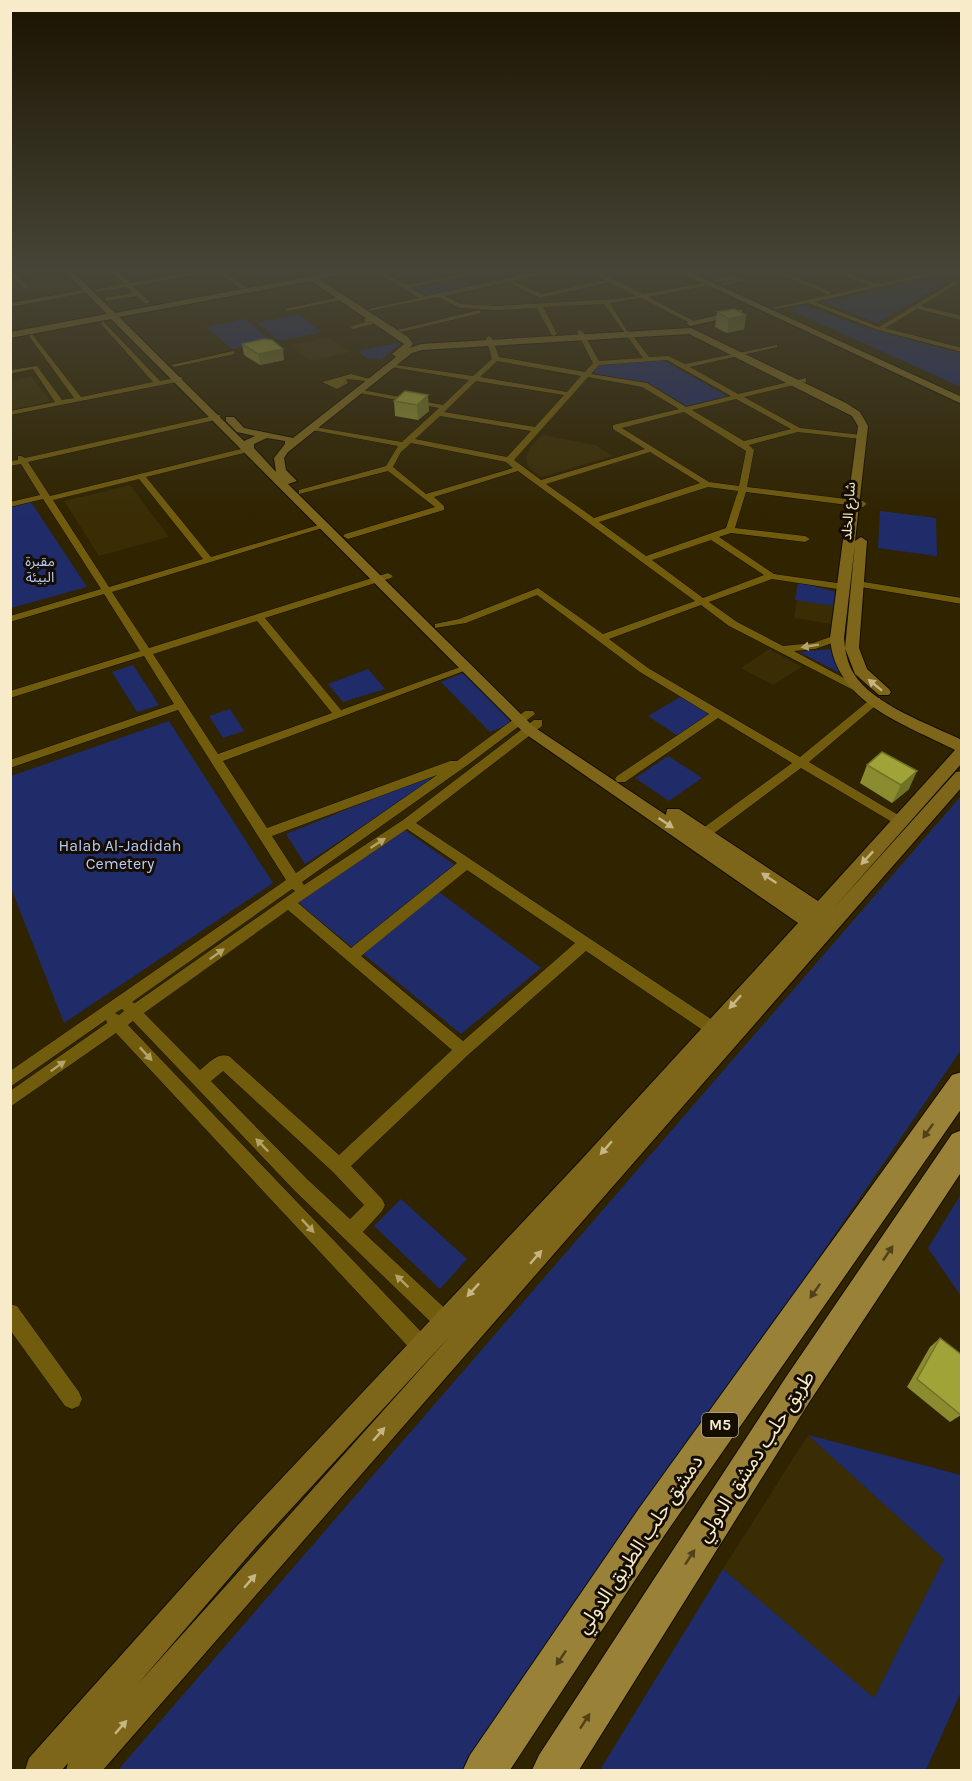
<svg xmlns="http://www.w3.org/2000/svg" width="972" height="1781" font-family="Karla,'Noto Sans Arabic',sans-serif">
  <rect width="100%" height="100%" fill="#2f2300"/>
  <g fill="#3a2d04">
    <polygon points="33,269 19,272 26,279 32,278 28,273 41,269 60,269 78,288 35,295 15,271"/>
    <polygon points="507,285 532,298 535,304 473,305 454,296"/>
    <polygon points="329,337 350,352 310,361 290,345"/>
    <polygon points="31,376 50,401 11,410 11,381"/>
    <polygon points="542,435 595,445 613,456 541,477 528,467 526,457 530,448"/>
    <polygon points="130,485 169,537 99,556 64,501"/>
    <polygon points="797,600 834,606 831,624 794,618"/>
    <polygon points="769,649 802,667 773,685 741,668"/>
    <polygon points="808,1435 944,1559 874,1699 723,1569"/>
  </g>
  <g fill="#202c6a">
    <polygon points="925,278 946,283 877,323 823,302"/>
    <polygon points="457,280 475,285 427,296 414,288"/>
    <polygon points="804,305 870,329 961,353 961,387 792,311 793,308"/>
    <polygon points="298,314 322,332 280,341 257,323"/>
    <polygon points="245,319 272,341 232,349 206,327"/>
    <polygon points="397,343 400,344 382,359 367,358 358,351"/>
    <polygon points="663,360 727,396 687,406 649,383 593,373 600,364"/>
    <polygon points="31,502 87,587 11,608 11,507"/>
    <polygon points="880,511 936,518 937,556 878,548"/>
    <polygon points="798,582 836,592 834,606 795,600"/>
    <polygon points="832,649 842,674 799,652"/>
    <polygon points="133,665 159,705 137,712 112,672"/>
    <polygon points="368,669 385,689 343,702 328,684"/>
    <polygon points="466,672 517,721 490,732 441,682"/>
    <polygon points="682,696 712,714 678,736 648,716"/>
    <polygon points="230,709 244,731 223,738 209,716"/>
    <polygon points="169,721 273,883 64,1023 11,888 11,776"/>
    <polygon points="668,756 702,778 669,801 635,778"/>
    <polygon points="452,767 305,864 286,834"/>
    <polygon points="961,796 961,1050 468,1770 118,1770"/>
    <polygon points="402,828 456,866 352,947 298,903"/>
    <polygon points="439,892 541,968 461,1034 362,953"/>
    <polygon points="961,1194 961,1296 928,1248"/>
    <polygon points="401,1199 467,1259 440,1289 374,1226"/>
    <polygon points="808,1435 961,1475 961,1692 926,1770 600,1770 723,1569 874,1698 944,1559"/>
  </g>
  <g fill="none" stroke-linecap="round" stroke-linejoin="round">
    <g stroke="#140d00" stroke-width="1">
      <g id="street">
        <polygon points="10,269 28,286 28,288 24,288 10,274"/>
        <polygon points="96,269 114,269 130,283 210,269 222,269 246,288 241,289 217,271 133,286 149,301 149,303 145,303 137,296 106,301 104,298 133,293 127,287 95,292 95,290 124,284 109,270 80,275 77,273"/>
        <path d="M371 269H378L406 285 462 274 465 276 410 288 425 296 551 269H562L513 281 541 294 605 280 586 269H593L643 294 709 282 711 285 648 297 696 322 694 325 641 298 610 303 627 331 630 332 649 357 668 356 685 364 777 345V347L690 367 738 394 806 378V382L744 397 800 428 861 435 865 437 861 439 798 432 749 445 754 450 747 487 863 501 867 504 863 507 746 492 735 528 805 536 810 539 805 542 731 533 719 537 774 574 844 584 849 587 844 590 772 579 709 602 737 622 783 646 813 643 833 636H841V640L815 649 794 651 866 690 865 692H857L729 626 701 605 609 639 648 668 800 757 872 698H880V702L809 762 905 819 907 822 905 825H897L801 768 709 837H699L698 834 699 831 792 763 718 718 625 782H617L615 779 617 776 709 714 640 672 537 595 466 623 435 628V624L459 619 538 588 603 634 695 601 518 471 434 497 444 506V510L348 539 343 536 345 534 435 507 388 471 299 494V490L386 466 398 446 312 430 308 428 309 426 402 442 439 408 360 393 356 391 357 389 443 405 469 380 391 367 389 364 473 376 492 359 486 338 489 336 492 338 499 357 585 372 593 363 577 332 580 330 583 332 599 361 643 358 604 304 543 307 557 334 554 336 551 334 537 308 496 310 460 308 438 297 369 311V309L419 298ZM507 282 540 298 610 282 636 296 617 299 496 306 461 304 445 296ZM667 360 731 396 686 407 647 383 591 374 599 365ZM497 361 581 376 567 392 480 377ZM588 377 642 387 679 409 613 425V429L645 449 541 480 514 460ZM476 381 564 395 535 427 444 412ZM736 399 791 429 744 441 692 410ZM684 412 746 451 739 486 709 482 622 428ZM440 416 531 431 507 457 415 439ZM411 443 506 462 513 468 426 494 393 467 401 452ZM650 452 700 483 594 518 546 484ZM708 487 738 491 726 528 646 556 599 522ZM711 540 764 575 703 598 652 560Z"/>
        <polygon points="769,269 777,269 831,292 830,295 870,286 828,269 836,269 876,284 947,269 958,269 815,302 879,327 953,282 957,282 957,284 921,306 962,316 962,320 917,309 885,328 962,348 962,352 878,330 808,303 775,309 775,307 829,295"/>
        <polygon points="733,275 745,280 724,286 722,283 735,280 716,282 713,280"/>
        <polygon points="89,289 91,292 10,307 10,303"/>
        <polygon points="344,296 346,299 288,311 285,309"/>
        <polygon points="479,310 481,313 401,332 398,330"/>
        <polygon points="374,316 377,318 371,321 373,324 353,329 350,327 365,322 364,319"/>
        <polygon points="103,321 160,381 179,377 182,377 182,381 10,415 10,411 55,402 33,369 10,374 10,370 37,366 62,400 74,398 29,336 32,334 81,397 153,382 101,324"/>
        <polygon points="233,351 235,354 174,367 171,365"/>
        <polygon points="351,374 370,379 366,381 346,379 348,383 337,389 322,382"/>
        <path d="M217 415H220V419L28 462 50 496 249 447 253 449 252 451 146 477 211 557 322 524 329 526 112 592 149 648 388 573 393 576 391 578 265 618 341 710 463 666 467 665 472 668 223 761 267 828 450 761H457L525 711H533L535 714 469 764 302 882 304 885 403 820 534 720H542V726L416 823 717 1023 720 1028 717 1033 712 1034 707 1033 586 951 468 1055 351 1166 382 1199 385 1205 382 1211 363 1232 451 1314 453 1321 451 1328 444 1330 437 1328 295 1191 133 1021 128 1025 428 1339 431 1346 428 1353 421 1356 414 1353 116 1033 10 1107V1091L107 1023 106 1020 10 1087V1071L286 880 178 710 10 768V760L174 704 144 656 10 698V691L140 651 104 594 10 622V616L101 589 43 499 10 507V502L40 495 21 464 10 466V461L18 460V456H21L25 458ZM139 479 203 559 109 587 53 500ZM257 621 332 713 218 754 153 654ZM437 775 296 873 272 836ZM407 829 457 863 351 948 298 903ZM467 870 575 943 463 1041 361 956ZM292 889 295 891 135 1003 132 1002ZM288 910 452 1050 339 1155 229 1056C217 1052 209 1063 200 1070L144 1013ZM122 1009 124 1011 119 1015 115 1013ZM223 1071 333 1172 364 1205 350 1219 307 1179 211 1081Z"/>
        <polygon points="858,581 962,598 962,604 855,586 855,582"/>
        <polygon points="10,1304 17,1306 79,1392 82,1399 79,1406 72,1409 65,1406 10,1330"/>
      </g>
    </g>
    <g stroke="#140d00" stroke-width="2">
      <g id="secondary">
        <path d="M62 269H70L115 313 350 269H366L319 279 408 337 413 344 410 348 421 344 691 328 846 403 860 412 868 426 855 541 861 537 867 541 859 648 867 669 889 689 891 692 889 695H879L855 674 845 648 855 544 844 638C845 650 847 663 854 674 872 704 931 725 962 740V763L832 910 956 772 962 771V787L103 1770H66L68 1763 62 1770H25L29 1758 236 1527 581 1160 798 923 524 733 111 319 10 338V332L107 314ZM311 281 404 344 392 354 396 357 293 438 244 428 234 417H226V421L237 432 255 436 244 441 119 317ZM689 334 852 416 858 426 830 638C835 703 905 724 955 750L818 901 679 809H667L666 815 534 727 288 484 297 481 286 470 284 458 288 452 412 353 422 350ZM267 438 285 441V444L274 458 276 472 254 448V444ZM451 1335 137 1685 256 1547Z"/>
        <polygon points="673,269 683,269 962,397 962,404"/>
        <polygon points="741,309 744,314 690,326 686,323"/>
      </g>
    </g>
    <g stroke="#140d00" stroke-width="2">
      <g id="highway">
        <polygon points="962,1072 962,1108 666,1533 510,1770 463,1770 470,1755 640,1507 952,1075"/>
        <polygon points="962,1130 962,1171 810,1401 579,1770 532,1770 539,1755 786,1377 952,1134"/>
      </g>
    </g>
    <use href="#street" fill="#715b0d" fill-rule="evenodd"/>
    <use href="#secondary" fill="#7d661a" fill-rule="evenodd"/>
    <use href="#highway" fill="#998138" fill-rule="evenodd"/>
  </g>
  <g fill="#8a8c2f">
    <polygon points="717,312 746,315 744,329 727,333 715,327"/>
    <polygon points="242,344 284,360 260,365 244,355"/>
    <polygon points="405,391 429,411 418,420 395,416 394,401"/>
    <polygon points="867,765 909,789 892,803 860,783"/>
    <polygon points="940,1338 961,1415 950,1422 907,1387 930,1347"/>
  </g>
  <g fill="#707226">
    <polygon points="746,315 744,329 727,333 729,319"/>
    <polygon points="283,349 284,360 260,365 258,354"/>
    <polygon points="428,395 429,411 418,420 417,405"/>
    <polygon points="917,771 909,789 892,803 901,785"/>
  </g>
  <g fill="#a0a337" stroke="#707226" stroke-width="1.5">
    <polygon points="734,309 746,315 729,319 717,312"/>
    <polygon points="264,339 272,340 283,349 258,354 242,344"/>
    <polygon points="405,391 428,395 417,405 394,401"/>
    <polygon points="882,752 917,771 901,785 867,765"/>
    <polygon points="940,1338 962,1355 961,1415 917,1379"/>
  </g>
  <defs><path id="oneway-solid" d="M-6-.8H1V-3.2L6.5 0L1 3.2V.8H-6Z" transform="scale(1.5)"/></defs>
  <g fill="#b4a36b">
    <use href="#oneway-solid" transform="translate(810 646) rotate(171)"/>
    <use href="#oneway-solid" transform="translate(378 843) rotate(-33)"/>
    <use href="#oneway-solid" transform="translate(217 954) rotate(-36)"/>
    <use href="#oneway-solid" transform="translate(146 1054) rotate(47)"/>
    <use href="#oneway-solid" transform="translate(58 1066) rotate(-35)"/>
    <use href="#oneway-solid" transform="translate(262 1145) rotate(-134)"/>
    <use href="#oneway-solid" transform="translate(308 1226) rotate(47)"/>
    <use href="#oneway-solid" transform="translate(402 1281) rotate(-136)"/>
  </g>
  <g fill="#c6b683">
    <use href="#oneway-solid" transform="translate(875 685) rotate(-141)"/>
    <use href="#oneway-solid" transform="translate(666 823) rotate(34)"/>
    <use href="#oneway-solid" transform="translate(867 858) rotate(133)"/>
    <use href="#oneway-solid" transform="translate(769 878) rotate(-146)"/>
    <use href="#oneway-solid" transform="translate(735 1002) rotate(132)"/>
    <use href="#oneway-solid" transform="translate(606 1148) rotate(131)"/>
    <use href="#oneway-solid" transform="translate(536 1257) rotate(-49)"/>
    <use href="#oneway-solid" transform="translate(473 1290) rotate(133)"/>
    <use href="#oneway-solid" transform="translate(379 1434) rotate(-49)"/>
    <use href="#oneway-solid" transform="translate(250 1581) rotate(-49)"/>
    <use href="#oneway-solid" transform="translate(121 1727) rotate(-49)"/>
  </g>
  <g fill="#504119">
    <use href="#oneway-solid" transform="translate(928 1131) rotate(125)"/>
    <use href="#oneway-solid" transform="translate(888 1253) rotate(-56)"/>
    <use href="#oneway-solid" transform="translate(815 1291) rotate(125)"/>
    <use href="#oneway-solid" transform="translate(690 1557) rotate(-57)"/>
    <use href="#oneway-solid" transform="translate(561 1658) rotate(124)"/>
    <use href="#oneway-solid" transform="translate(585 1721) rotate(-57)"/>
  </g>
  <linearGradient id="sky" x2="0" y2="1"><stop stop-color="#1a1300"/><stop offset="0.52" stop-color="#474537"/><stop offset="1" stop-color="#474537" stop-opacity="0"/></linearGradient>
  <rect width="972" height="518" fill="url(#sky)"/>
  <g text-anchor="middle" stroke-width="6" stroke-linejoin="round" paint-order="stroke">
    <g font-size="14" fill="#f7ebc9" stroke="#140d00">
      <text transform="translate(848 511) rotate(-86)" y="5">شارع الخلد</text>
    </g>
    <g font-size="14" fill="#b9caff" stroke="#140d00">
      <text x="40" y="566">مقبرة<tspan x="40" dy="16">البيئة</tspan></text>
    </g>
    <rect fill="#140d00" stroke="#b3a88d" stroke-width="1.5" x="702" y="1413" width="36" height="24" rx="4.5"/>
    <g font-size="15" font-weight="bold" fill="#f7ebc9">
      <text x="720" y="1430">M5</text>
    </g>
    <g font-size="16" fill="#b9caff" stroke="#140d00">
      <text x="120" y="851">Halab Al-Jadidah<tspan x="120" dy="18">Cemetery</tspan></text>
    </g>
    <g font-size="20" fill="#f7ebc9" stroke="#140d00">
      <text transform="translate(755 1456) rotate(-57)" y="7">طريق حلب دمشق الدولي</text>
      <text transform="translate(639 1544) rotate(-56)" y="7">دمشق حلب الطريق الدولي</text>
    </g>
  </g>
  <rect width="972" height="1781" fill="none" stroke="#f7ebc9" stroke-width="24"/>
</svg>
